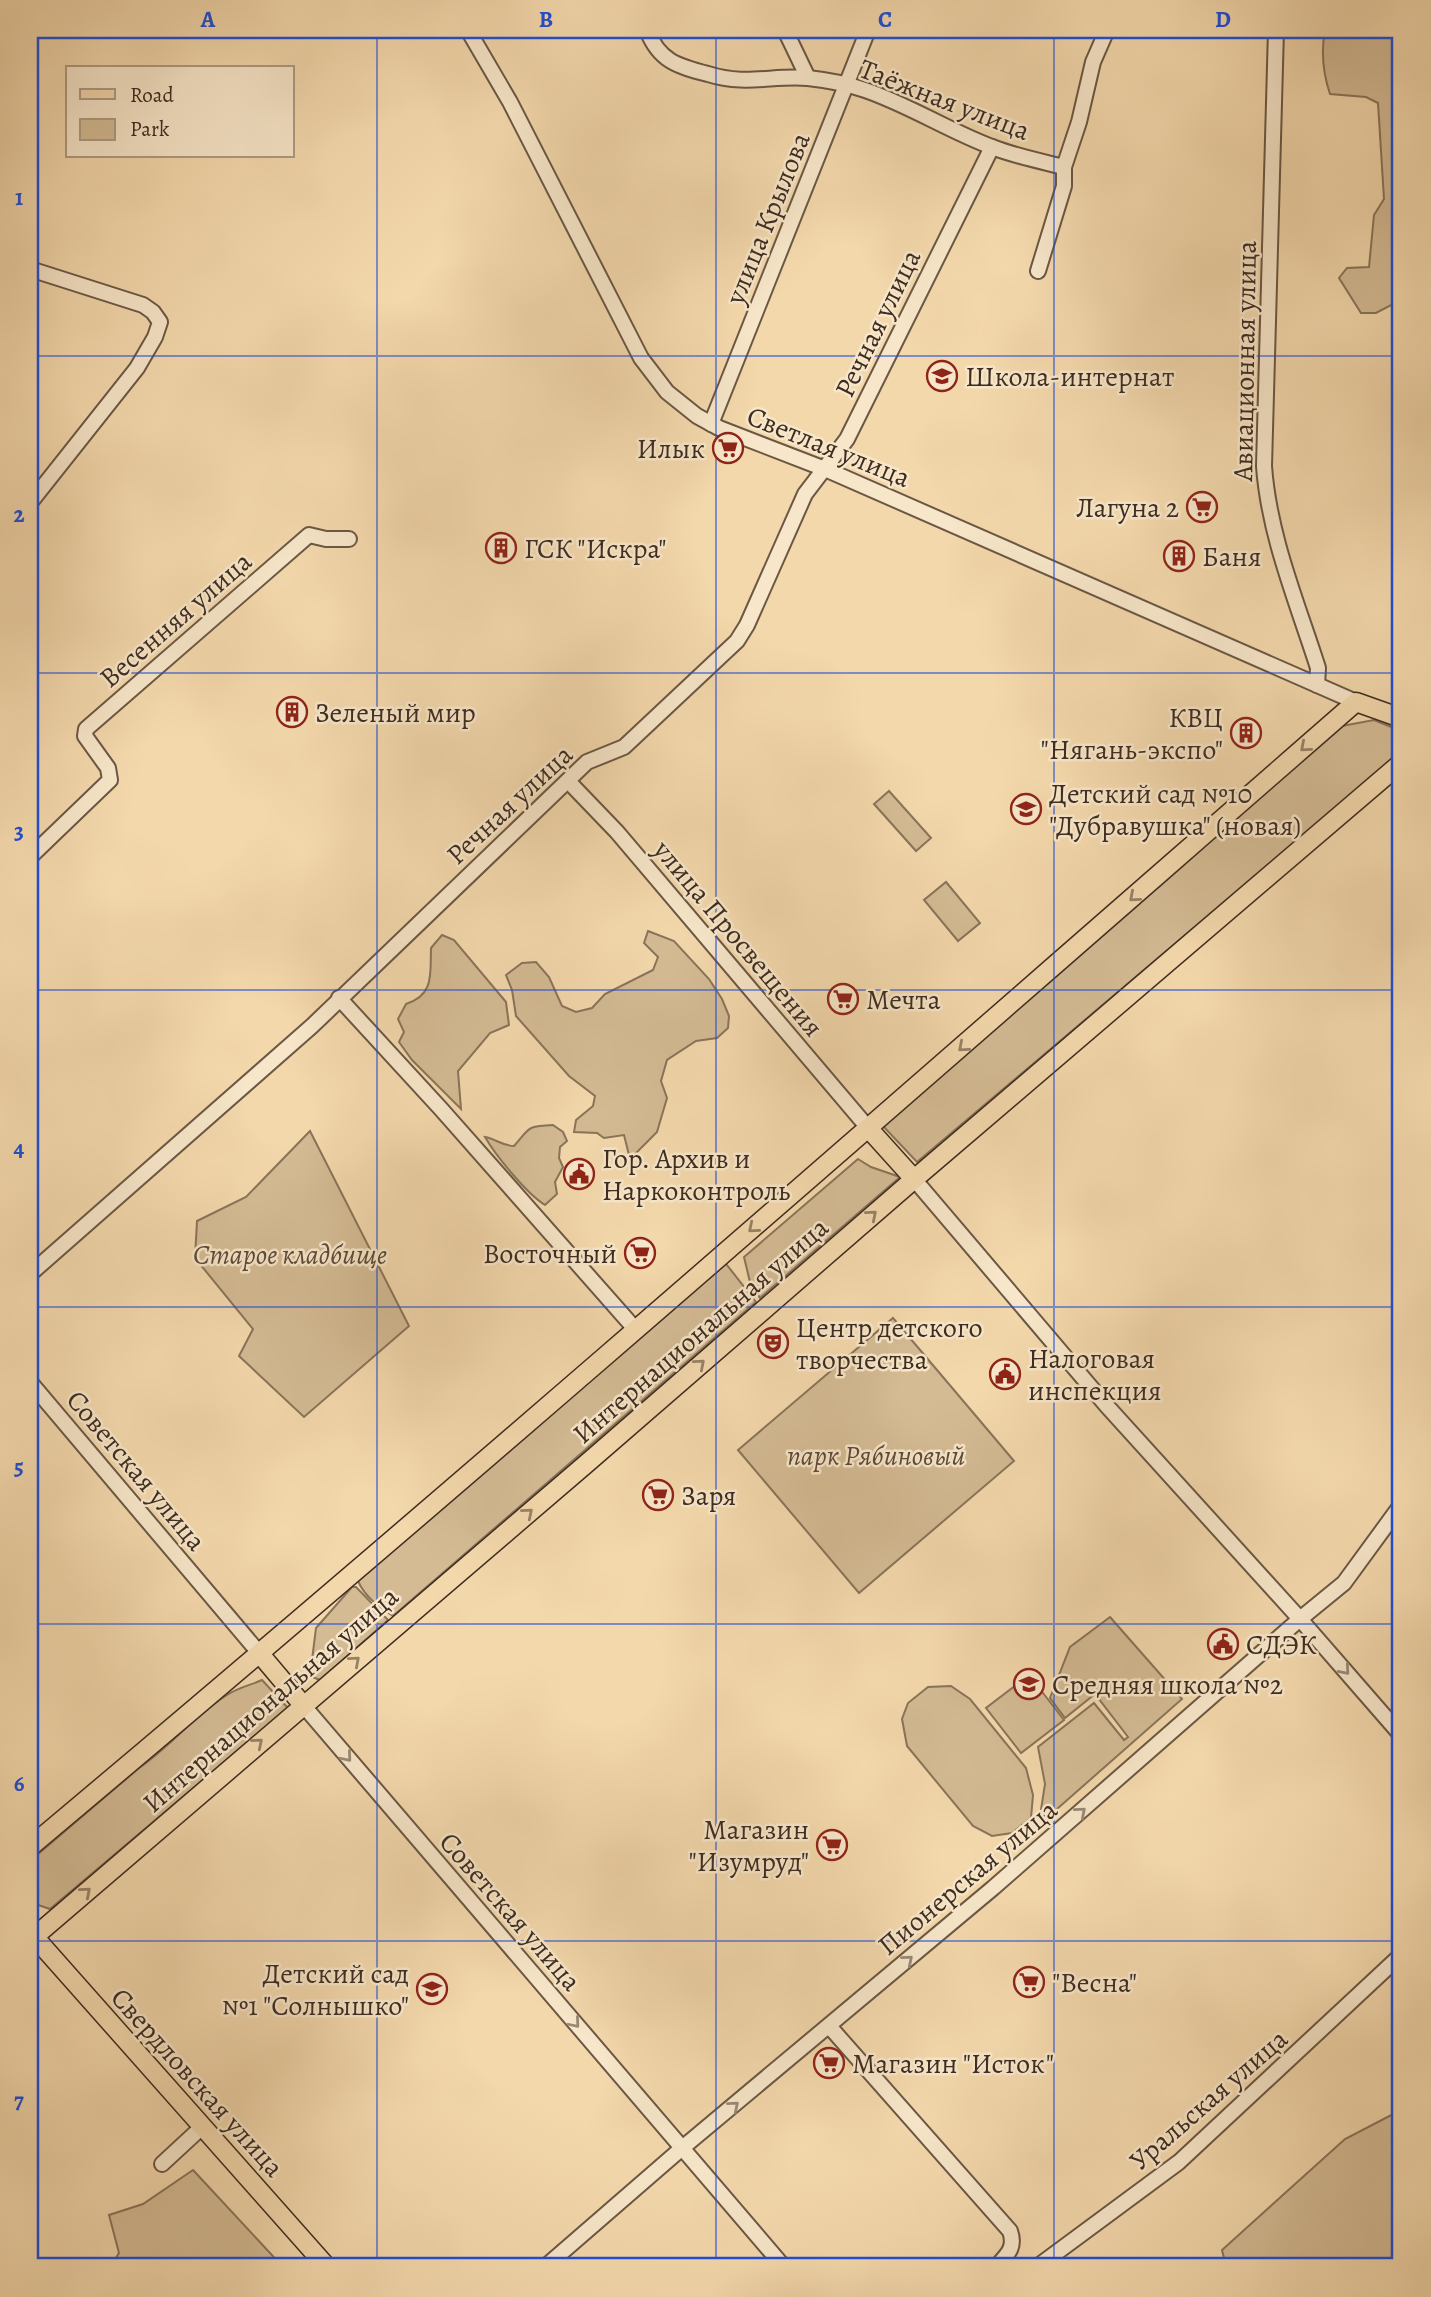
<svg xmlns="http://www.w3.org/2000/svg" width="1431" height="2297" font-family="Alegreya,serif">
  <rect width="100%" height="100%" fill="#f3d8ac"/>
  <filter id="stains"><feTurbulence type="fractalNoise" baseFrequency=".00286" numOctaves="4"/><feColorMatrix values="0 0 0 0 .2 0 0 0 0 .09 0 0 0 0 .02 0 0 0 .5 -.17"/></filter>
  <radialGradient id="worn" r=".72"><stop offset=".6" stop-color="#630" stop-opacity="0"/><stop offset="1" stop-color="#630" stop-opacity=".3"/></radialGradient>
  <g fill="#d4bb94" stroke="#89745a" stroke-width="2">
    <path d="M1325 30H1401V300L1376 313H1361L1339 278 1347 268 1369 267 1374 215 1384 199 1378 103 1366 97 1330 94C1323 73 1321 51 1325 30Z"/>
    <polygon points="1374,720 1401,731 1401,751 1399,754 917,1162 882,1125 1342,726"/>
    <polygon points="889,791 931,838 916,851 874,804"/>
    <polygon points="946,882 980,923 958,941 924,900"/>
    <polygon points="648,931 674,941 709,979 722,999 729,1016 728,1028 717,1038 696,1041 667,1060 661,1081 667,1098 657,1132 630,1159 624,1135 604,1138 597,1133 574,1132 576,1120 593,1106 595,1096 569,1076 516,1016 512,990 506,975 522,963 536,962 549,977 562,1006 576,1012 592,1008 605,994 653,970 658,957 644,943"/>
    <path d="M442 935 454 940 506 1002 509 1025 490 1033 458 1071 461 1109 412 1060 399 1042 404 1032 398 1019 406 1004C435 995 430 973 431 948Z"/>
    <path d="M553 1125 563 1132 567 1141 560 1147 559 1158 563 1167 555 1182 557 1194 545 1205C527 1194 496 1156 485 1137 496 1139 503 1146 514 1146 530 1128 526 1126 553 1125Z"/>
    <polygon points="310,1131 409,1326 304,1417 239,1356 253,1329 195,1258 197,1221 246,1197"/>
    <polygon points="858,1159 871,1167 900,1177 760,1298 750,1282 744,1257"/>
    <path d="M723 1260 756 1302 393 1616C379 1607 365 1597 358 1581Z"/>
    <polygon points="893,1318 1014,1461 859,1593 738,1450"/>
    <polygon points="352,1587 356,1587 388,1620 320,1680 310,1676 316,1628"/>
    <polygon points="1110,1617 1182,1699 1049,1816 1040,1816 1045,1784 1038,1747 1094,1703 1124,1740 1128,1737 1095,1694 1065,1718 1050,1698 1070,1647"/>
    <polygon points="1029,1675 1064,1720 1021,1753 986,1708"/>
    <path d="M262 1680 288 1708 50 1909 35 1904 30 1899V1861L139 1768C171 1746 195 1715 227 1695 237 1688 251 1685 262 1680Z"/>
    <polygon points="951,1686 970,1699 1026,1768 1033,1795 1031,1818 1012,1833 992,1836 973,1826 907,1746 902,1719 908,1703 928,1687"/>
    <polygon points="1401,2110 1401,2267 1220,2267 1225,2262 1222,2250 1345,2139"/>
    <polygon points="193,2170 283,2267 110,2267 119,2253 109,2215 143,2204"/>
  </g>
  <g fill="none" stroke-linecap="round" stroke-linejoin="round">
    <g stroke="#6b5744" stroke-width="18">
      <g id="minor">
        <polyline points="468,30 510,102 641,358 667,392 697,416 719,428 825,469 1356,702"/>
        <path d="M647 30C659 61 677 66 708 74 746 86 772 75 808 78 826 80 848 84 865 90 909 105 949 131 992 147 1015 156 1040 161 1064 167L1079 122 1093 62 1107 30"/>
        <polyline points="785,30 808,78"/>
        <path d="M1276 30 1264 466C1269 536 1297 602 1318 668L1317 685"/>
        <polyline points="30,269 143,305 153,312 160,322 155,337 137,368 30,503"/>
        <polyline points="1038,271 1064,186 1064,167"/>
        <polyline points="711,424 868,30"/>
        <polyline points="568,781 617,832 869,1129"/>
        <polyline points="30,857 110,780 108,768 85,736 86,729 309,535 326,539 349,539"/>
        <polyline points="339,998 441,1109 636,1330"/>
        <polyline points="914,1179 1106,1405 1300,1619 1401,1735"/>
        <polyline points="30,1274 312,1026 587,762 624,747 737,641 747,625 805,494 847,439 992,147"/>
        <polyline points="30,1382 260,1654"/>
        <polyline points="303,1705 784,2267"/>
        <path d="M829 2026 1010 2231C1016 2248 1007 2255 996 2267"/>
        <polyline points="162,2164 202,2127"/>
        <polyline points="545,2267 681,2149 993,1888 1300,1619 1344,1583 1401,1505"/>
        <polyline points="1037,2267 1179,2162 1401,1955"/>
      </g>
    </g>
    <g stroke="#3e2c21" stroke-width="21">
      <g id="major">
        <polyline points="869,1129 914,1179"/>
        <polyline points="260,1654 303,1705"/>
        <path d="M30 1847C477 1472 916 1086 1356 702L1401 718"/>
        <polyline points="30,1932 327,2267"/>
        <polyline points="34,1937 586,1464 919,1175 1401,763"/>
      </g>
    </g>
    <use href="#minor" stroke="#f7e6c9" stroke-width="14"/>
    <use href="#major" stroke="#f3d8ac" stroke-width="18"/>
  </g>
  <defs><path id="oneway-chevron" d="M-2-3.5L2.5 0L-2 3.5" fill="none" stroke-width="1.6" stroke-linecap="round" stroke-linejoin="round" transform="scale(1.75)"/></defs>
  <g stroke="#988266">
    <use href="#oneway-chevron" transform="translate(1305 747) rotate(139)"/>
    <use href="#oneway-chevron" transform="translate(1134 897) rotate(139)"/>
    <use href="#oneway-chevron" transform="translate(963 1047) rotate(139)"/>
    <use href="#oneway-chevron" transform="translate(872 1215) rotate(-41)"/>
    <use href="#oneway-chevron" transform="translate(753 1228) rotate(140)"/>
    <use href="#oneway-chevron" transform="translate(700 1364) rotate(-41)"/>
    <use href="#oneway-chevron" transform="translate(528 1513) rotate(-40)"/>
    <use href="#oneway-chevron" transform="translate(355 1661) rotate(-41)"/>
    <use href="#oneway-chevron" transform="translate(258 1743) rotate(-40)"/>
    <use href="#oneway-chevron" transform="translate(86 1892) rotate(-41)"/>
  </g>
  <g stroke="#9a8975">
    <use href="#oneway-chevron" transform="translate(1345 1670) rotate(49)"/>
    <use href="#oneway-chevron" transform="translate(347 1757) rotate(50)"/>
    <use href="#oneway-chevron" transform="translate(1081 1812) rotate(-41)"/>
    <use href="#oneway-chevron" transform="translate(908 1960) rotate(-40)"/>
    <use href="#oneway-chevron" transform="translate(575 2023) rotate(50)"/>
    <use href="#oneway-chevron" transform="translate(734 2106) rotate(-40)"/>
  </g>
  <path fill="none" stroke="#1d4ed8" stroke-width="2" stroke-opacity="0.55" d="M377 30V2267M716 30V2267M1054 30V2267M30 356H1401M30 673H1401M30 990H1401M30 1307H1401M30 1624H1401M30 1941H1401"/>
  <defs>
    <g id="school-ring" transform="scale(1.575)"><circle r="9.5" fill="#f7e6c9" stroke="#8f2418" stroke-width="1.5"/><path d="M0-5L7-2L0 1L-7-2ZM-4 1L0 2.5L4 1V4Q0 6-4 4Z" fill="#8f2418"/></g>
    <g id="supermarket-ring" transform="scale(1.575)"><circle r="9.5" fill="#f7e6c9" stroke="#8f2418" stroke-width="1.5"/><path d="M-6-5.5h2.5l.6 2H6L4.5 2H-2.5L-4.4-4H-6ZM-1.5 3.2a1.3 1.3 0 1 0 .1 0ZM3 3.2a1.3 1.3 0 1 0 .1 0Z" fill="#8f2418"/></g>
    <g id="building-ring" transform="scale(1.575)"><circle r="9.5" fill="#f7e6c9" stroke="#8f2418" stroke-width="1.5"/><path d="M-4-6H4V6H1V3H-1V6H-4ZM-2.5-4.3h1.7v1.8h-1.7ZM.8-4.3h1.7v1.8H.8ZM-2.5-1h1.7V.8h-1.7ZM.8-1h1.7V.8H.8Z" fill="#8f2418"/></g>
    <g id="civic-ring" transform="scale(1.575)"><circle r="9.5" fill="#f7e6c9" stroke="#8f2418" stroke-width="1.5"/><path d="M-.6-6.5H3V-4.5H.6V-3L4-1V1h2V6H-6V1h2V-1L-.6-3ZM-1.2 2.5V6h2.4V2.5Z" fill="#8f2418"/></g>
    <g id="theatre-ring" transform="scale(1.575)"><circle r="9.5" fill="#f7e6c9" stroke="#8f2418" stroke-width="1.5"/><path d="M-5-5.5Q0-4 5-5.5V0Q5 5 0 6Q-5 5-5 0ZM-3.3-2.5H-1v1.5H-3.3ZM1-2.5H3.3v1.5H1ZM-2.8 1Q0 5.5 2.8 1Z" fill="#8f2418"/></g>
  </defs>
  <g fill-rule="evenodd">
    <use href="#school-ring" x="942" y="376"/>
    <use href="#supermarket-ring" x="728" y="448"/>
    <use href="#supermarket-ring" x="1202" y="507"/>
    <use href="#building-ring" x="501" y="548"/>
    <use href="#building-ring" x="1179" y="556"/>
    <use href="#building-ring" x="292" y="712"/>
    <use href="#building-ring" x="1246" y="733"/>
    <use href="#school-ring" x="1026" y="809"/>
    <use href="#supermarket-ring" x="843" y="999"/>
    <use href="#civic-ring" x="579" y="1174"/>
    <use href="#supermarket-ring" x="640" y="1253"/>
    <use href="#theatre-ring" x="773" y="1343"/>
    <use href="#civic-ring" x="1005" y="1374"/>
    <use href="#supermarket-ring" x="658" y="1495"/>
    <use href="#civic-ring" x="1223" y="1644"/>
    <use href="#school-ring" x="1029" y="1684"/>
    <use href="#supermarket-ring" x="832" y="1845"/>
    <use href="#supermarket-ring" x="1029" y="1982"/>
    <use href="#school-ring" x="432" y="1989"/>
    <use href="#supermarket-ring" x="829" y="2063"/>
  </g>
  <g text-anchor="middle" stroke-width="5" stroke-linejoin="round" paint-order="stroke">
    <g font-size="28" fill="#3e2c21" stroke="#f7e6c9">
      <text transform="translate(945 99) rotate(21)" y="10">Таёжная улица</text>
      <text transform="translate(767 218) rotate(-68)" y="10">улица Крылова</text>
      <text transform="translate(877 323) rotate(-64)" y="10">Речная улица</text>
      <text transform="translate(1244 361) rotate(-89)" y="10">Авиационная улица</text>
      <text transform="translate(829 446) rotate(22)" y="10">Светлая улица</text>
      <text transform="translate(175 619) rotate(-41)" y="10">Весенняя улица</text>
      <text transform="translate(509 804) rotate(-43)" y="10">Речная улица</text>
      <text transform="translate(739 938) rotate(50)" y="10">улица Просвещения</text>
      <text transform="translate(700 1330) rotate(-41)" y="10">Интернациональная улица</text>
      <text transform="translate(137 1470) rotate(50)" y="10">Советская улица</text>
      <text transform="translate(270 1699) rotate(-41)" y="10">Интернациональная улица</text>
      <text transform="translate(967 1877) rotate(-40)" y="10">Пионерская улица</text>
      <text transform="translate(511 1911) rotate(49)" y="10">Советская улица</text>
      <text transform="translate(198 2082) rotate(48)" y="10">Свердловская улица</text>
      <text transform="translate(1208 2099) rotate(-41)" y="10">Уральская улица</text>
    </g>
    <g font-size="28" fill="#3e2c21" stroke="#f7e6c9" text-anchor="start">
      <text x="965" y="386">Школа-интернат</text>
      <text x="705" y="458" text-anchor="end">Илык</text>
      <text x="1179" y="517" text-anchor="end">Лагуна 2</text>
      <text x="524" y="558">ГСК "Искра"</text>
      <text x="1202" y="566">Баня</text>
      <text x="315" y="722">Зеленый мир</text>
      <text x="1223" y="727" text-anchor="end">КВЦ<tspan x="1223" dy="32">"Нягань-экспо"</tspan></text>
      <text x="1049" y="803">Детский сад №10<tspan x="1049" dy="32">"Дубравушка" (новая)</tspan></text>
      <text x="866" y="1009">Мечта</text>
      <text x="602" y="1168">Гор. Архив и<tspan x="602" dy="32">Наркоконтроль</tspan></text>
      <text x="617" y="1263" text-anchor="end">Восточный</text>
      <text x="796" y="1337">Центр детского<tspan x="796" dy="32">творчества</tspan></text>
      <text x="1028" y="1368">Налоговая<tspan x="1028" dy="32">инспекция</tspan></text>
      <text x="681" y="1505">Заря</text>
      <text x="1246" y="1654">СДЭК</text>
      <text x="1052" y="1694">Средняя школа №2</text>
      <text x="809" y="1839" text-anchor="end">Магазин<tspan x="809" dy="32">"Изумруд"</tspan></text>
      <text x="409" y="1983" text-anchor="end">Детский сад<tspan x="409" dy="32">№1 "Солнышко"</tspan></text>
      <text x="1052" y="1992">"Весна"</text>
      <text x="852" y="2073">Магазин "Исток"</text>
    </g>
    <g font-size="28" font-style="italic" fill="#5c4938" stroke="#f7e6c9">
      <text x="290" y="1264">Старое кладбище</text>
      <text x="876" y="1465">парк Рябиновый</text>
    </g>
  </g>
  <rect width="1431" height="2297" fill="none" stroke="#f3d8ac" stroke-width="77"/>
  <rect x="66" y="66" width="228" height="91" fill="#f7e6c9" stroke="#ad9c86" stroke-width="2"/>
  <rect x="80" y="89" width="35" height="10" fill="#f3d8ac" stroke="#ad9c86" stroke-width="2"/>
  <text x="130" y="102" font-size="21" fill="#3e2c21">Road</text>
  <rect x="80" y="119" width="35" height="21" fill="#d4bb94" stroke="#ad9c86" stroke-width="2"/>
  <text x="130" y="136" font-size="21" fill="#3e2c21">Park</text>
  <rect x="38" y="38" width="1354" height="2220" fill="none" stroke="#1d4ed8" stroke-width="2.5"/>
  <g font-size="23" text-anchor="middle" font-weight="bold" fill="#1d4ed8">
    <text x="208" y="27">A</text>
    <text x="546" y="27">B</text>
    <text x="885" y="27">C</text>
    <text x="1223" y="27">D</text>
    <text x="19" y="205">1</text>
    <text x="19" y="522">2</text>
    <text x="19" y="839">3</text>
    <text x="19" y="1156">4</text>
    <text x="19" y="1474">5</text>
    <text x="19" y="1791">6</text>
    <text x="19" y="2108">7</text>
  </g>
  <rect width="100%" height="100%" filter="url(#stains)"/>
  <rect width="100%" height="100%" fill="url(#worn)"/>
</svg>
